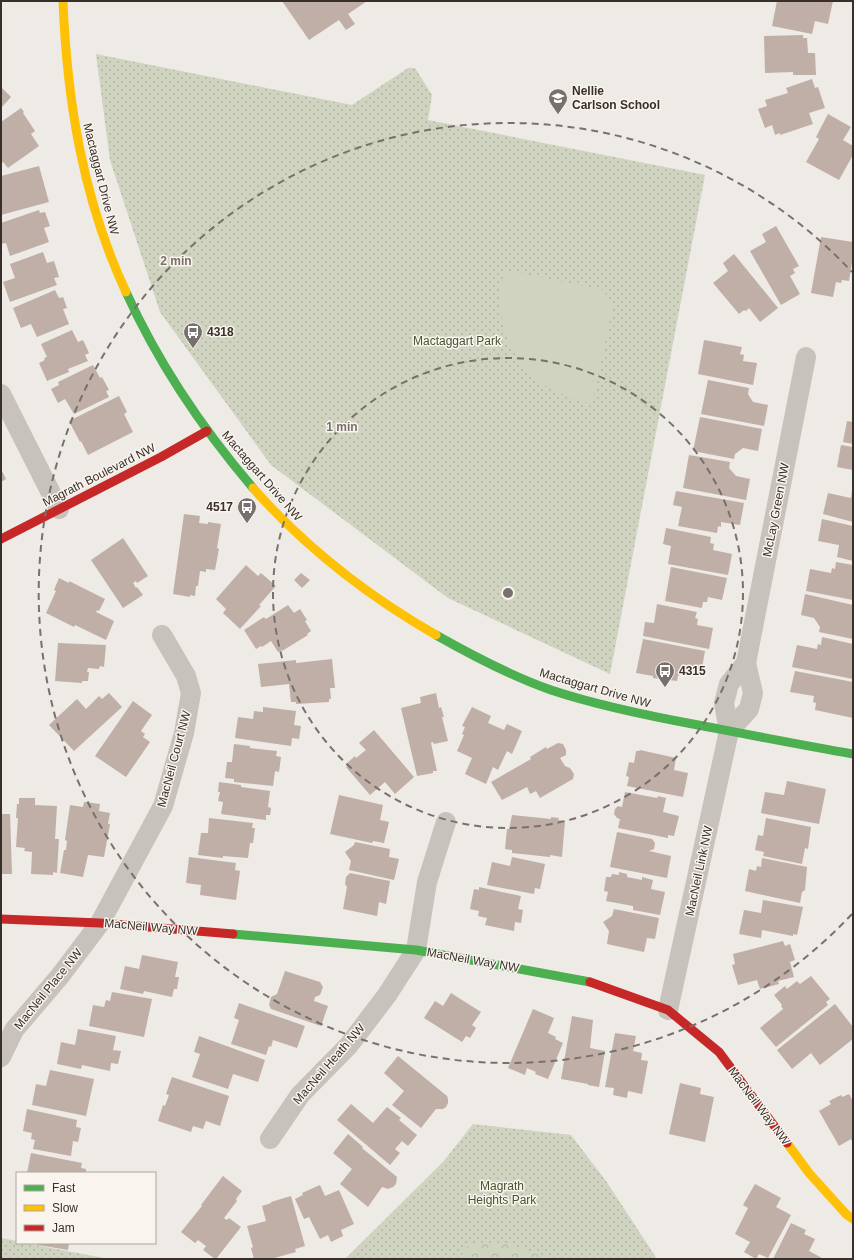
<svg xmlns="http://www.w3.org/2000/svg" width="854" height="1260" font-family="Arial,sans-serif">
  <defs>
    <pattern id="grass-dots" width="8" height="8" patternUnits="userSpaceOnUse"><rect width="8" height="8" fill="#cfd3c0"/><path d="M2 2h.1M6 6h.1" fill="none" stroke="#b2b5a5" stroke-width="1.8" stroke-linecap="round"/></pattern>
    <pattern id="forest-crowns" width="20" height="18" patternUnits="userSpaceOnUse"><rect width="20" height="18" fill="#cfd3c0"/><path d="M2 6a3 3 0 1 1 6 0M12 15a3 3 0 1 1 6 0" fill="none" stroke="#b2b5a5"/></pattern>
  </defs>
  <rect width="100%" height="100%" fill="#eeeae5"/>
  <g fill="url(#grass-dots)">
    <polygon points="96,54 352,105 408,68 415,68 432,95 428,120 705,175 610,674 448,598 271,465 160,312 110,160"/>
    <polygon points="473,1124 571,1135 606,1181 657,1259 345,1259 444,1161"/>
    <polygon points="1,1238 17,1241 17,1243 25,1243 109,1259 1,1259"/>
  </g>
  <polygon fill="url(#forest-crowns)" points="470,1243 504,1243 551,1259 459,1259"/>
  <path fill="#cfd3c0" d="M504 270 603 290 613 306 592 404C577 400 563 395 549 388 517 369 500 333 500 297 500 288 503 278 504 270Z"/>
  <g fill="#c0afa7">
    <polygon points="282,1 367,1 348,14 355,24 346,30 339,20 309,40"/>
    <polygon points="777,1 833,1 828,24 815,21 812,34 772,26"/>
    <polygon points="803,35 803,38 807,38 808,53 815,53 816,75 793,75 793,72 765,73 764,36"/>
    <polygon points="812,79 815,88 818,87 825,108 809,113 813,124 780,135 780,133 775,135 772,125 765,128 758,109 767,106 765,100 788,93 786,88"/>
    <polygon points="1,87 11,97 1,108"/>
    <polygon points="21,108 24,112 23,113 35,131 31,134 39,146 8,168 3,162 1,163 1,122"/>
    <polygon points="828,114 851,127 843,140 853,146 853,155 839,180 806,162 819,139 816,137"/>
    <polygon points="39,166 49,202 1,215 1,176"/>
    <polygon points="39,210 40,213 45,212 50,226 44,228 49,242 10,256 6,243 1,244 1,223"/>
    <polygon points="776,226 799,266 793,269 795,273 790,276 800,294 781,305 750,251 766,242 762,234"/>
    <polygon points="821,237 853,242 853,256 849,281 842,280 841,283 836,282 833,297 811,293"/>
    <polygon points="43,252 47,263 54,261 59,277 54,278 57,285 10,302 3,282 15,278 10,264"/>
    <polygon points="734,254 778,308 760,322 749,308 746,311 744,310 739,314 713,283 728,271 723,263"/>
    <polygon points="55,290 59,298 63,297 67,308 63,309 69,324 37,337 31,324 21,328 13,308"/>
    <polygon points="72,330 78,342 83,340 89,353 85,355 88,361 68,369 69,372 47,381 39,363 45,360 44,358 47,357 41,344"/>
    <polygon points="704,340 742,347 740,354 744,355 743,361 757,363 753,385 698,374"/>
    <polygon points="93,365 100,378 102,377 109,390 106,391 109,397 74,414 65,399 58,403 51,389 59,385 58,382"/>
    <polygon points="708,380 749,388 748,394 753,402 768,405 764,426 701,414"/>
    <polygon points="119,396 127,412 124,414 133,432 88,455 81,441 80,442 69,421"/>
    <polygon points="700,417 762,429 758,451 743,448 735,454 734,459 693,451"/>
    <polygon points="847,421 853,422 853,444 843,442"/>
    <polygon points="841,445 853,447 853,470 837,467"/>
    <polygon points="689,455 730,462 729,468 736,476 750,479 746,500 683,488"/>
    <polygon points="1,469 6,479 1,482"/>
    <polygon points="676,491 744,503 740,525 721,522 721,527 718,526 717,533 678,526 682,507 673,505"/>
    <polygon points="852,491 853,522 823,514 828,493 851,498"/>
    <polygon points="184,514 200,516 199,523 208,524 208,522 221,524 217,548 219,549 215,570 206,569 206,572 200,571 198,586 196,586 195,596 190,595 190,597 173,594"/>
    <polygon points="822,519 853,526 853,561 837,557 839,545 818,541"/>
    <polygon points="666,528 711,537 710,543 714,544 713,550 732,554 728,575 668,564 671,546 663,544"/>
    <polygon points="123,538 148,576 137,583 136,581 133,583 136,588 137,587 143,595 123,608 91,560"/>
    <polygon points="836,562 853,565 853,600 806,591 810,569 831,573 832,568 835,569"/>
    <polygon points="246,565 258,576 261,573 276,586 259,605 261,606 240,629 223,613 226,609 216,599"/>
    <polygon points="671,567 727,578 722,600 708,597 707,602 703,602 702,608 665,601"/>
    <polygon points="301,573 310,580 302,588 294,580"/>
    <polygon points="59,578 69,583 69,581 105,599 99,611 97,610 96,612 114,621 106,640 75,625 74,627 46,613 56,591 54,590"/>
    <polygon points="805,594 853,605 853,639 819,632 820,627 814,618 801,615"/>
    <polygon points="657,604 697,612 695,618 698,619 697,625 713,628 709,649 643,636 645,622 654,623"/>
    <polygon points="288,605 294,613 300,609 307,620 305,621 311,631 307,634 308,635 282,651 282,650 278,652 271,641 262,647 261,646 256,649 244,630 264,617 266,619"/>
    <polygon points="822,637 853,644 853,679 792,667 797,645 817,649 818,644 821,645"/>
    <polygon points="643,639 705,651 701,673 686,670 678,676 677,681 653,678 653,676 636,673"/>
    <polygon points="58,643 106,645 104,667 100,666 99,669 88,668 87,672 89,672 88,681 82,681 82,683 55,681"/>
    <polygon points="332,659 335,688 330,688 331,699 329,699 329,702 296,704 296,702 291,702 289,684 261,687 258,664 296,660 296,663"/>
    <polygon points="795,671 853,682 853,718 815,710 816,703 813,702 814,696 790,692"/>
    <polygon points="109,693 122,707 74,751 49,725 77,699 86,709 99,696 102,699"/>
    <polygon points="436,693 439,708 441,707 444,717 442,717 448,741 434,744 433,742 431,743 437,771 433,771 433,773 417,776 401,708 421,703 420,697"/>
    <polygon points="133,701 152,715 141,731 145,734 143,737 150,742 126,777 95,756"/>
    <polygon points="263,707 296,711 294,725 301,726 299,739 292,738 291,746 235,738 238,717 253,719 254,711 263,712"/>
    <polygon points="472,707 491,716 488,723 504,730 507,724 522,731 512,754 507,751 498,770 493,767 486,784 465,774 472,758 457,751 464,735 462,734 465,727 462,726"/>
    <polygon points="374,730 414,777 395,794 385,782 370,795 346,767 347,766 346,764 355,756 356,758 366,750 359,743"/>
    <polygon points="558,743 563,744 566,750 566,755 560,758 565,766 570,768 574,774 573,779 540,798 536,791 530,794 527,787 502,800 491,782 531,759 530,757 546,747 547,749"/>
    <polygon points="234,744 250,746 250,748 277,751 276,756 281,757 279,772 275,771 273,786 234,782 234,779 225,778 227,762 232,762"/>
    <polygon points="640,750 676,758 674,770 688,773 683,797 627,786 629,777 626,776 629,762 634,763 636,751 639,751"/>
    <polygon points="787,781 826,789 819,824 761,813 765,792 784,795"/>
    <polygon points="219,782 241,785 241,787 270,791 268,807 271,808 270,815 266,815 266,820 221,814 223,802 218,801 220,792 218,792"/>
    <polygon points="625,792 657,798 658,796 666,798 663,812 679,816 674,836 668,835 668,838 618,828 620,819 617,818 614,814 615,809 618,806 622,807"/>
    <polygon points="339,795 383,805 380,820 389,822 384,843 373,841 372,843 330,834"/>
    <polygon points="19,798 35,798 35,805 57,806 55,839 59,839 57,873 53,872 53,875 31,874 32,852 24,851 25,848 16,847 18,818 16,818 17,804 19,804"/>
    <polygon points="84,802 100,804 99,811 110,813 108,824 110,824 104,857 88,855 83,877 60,873 64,850 66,850 67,841 65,840 70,805 83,807"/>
    <polygon points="1,814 10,814 12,874 1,874"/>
    <polygon points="512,815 551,819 551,817 559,818 558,820 565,821 562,857 550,855 550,857 512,853 512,850 505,849 507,829 509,829"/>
    <polygon points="209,818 253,823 252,828 255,828 253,843 250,843 248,858 223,856 223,858 198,855 201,833 208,833"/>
    <polygon points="766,818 811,827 808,849 805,848 802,864 763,856 764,852 755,850 758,835 763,836"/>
    <polygon points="617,832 652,839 655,843 654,849 649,851 671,856 667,878 610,867"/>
    <polygon points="355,842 390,849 389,857 399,859 394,880 349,870 351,861 345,852 354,845"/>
    <polygon points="189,857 236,863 235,870 240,871 236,900 200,895 201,885 186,883"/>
    <polygon points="512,857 545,864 540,889 535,888 534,894 487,885 492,862 510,866"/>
    <polygon points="762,858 807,867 805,890 802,892 800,903 745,891 749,869 756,871 757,866 761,867"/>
    <polygon points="619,872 627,874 627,877 642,880 642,877 653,880 651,889 665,892 660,915 633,910 633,906 606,901 608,892 604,891 606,877 611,877 612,874 619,875"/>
    <polygon points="350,873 390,881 386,904 379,902 377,916 343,909 347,887 345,884 346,877"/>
    <polygon points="479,887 521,896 518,909 523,910 521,923 515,922 514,931 485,925 487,918 478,916 479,911 470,909 474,889 479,890"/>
    <polygon points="763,900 803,907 797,935 793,934 793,936 762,930 761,938 739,934 744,910 761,913"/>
    <polygon points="614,909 659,918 655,939 647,938 644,952 607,944 609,931 603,922 612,916"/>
    <polygon points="783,941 785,946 790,944 795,960 790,962 794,977 778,981 779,984 760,989 757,980 738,985 732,965 735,964 733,954"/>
    <polygon points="142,955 178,962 175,977 179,977 177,989 174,989 172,997 144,991 143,994 120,989 125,966 139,969"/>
    <polygon points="285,971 320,982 323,987 320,995 315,997 314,1001 328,1006 321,1026 271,1009 269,1005 271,997 277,994"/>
    <polygon points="811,976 830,999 826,1002 828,1005 776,1047 760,1028 783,1009 781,1006 782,1005 774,995 785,986 787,989 797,981 800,984"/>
    <polygon points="112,992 152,999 144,1037 89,1026 93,1005 104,1007 106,1000 110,1001"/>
    <polygon points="451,993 481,1012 472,1025 476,1028 470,1038 466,1036 462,1042 424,1018 435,1001 443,1006"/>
    <polygon points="239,1003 305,1026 297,1048 273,1040 271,1047 269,1046 266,1055 231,1044 239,1020 234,1018"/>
    <polygon points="835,1004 853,1027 853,1039 820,1065 811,1053 792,1069 777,1050"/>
    <polygon points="533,1009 554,1018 548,1033 556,1037 555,1039 563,1043 548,1079 535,1074 536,1072 527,1068 525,1075 508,1068"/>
    <polygon points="572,1016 593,1020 590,1048 605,1051 599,1087 588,1085 588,1084 561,1079"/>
    <polygon points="78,1029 116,1036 113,1050 121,1051 118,1064 111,1063 110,1071 82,1065 81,1069 57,1064 61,1042 75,1045"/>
    <polygon points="615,1033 636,1036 633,1051 642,1053 641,1060 648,1061 642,1094 628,1091 627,1098 613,1095 614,1088 605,1087"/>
    <polygon points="199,1036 265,1060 258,1082 233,1074 228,1089 192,1077 200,1054 194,1052"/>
    <polygon points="398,1056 447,1096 448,1099 448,1103 446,1107 443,1109 436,1109 421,1128 392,1105 404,1091 384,1073"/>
    <polygon points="50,1070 94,1079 86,1116 32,1105 36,1084 46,1086"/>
    <polygon points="172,1077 229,1096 220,1126 206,1121 203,1129 193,1126 191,1132 158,1121 163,1105 165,1106 169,1095 166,1094"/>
    <polygon points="680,1083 701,1088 700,1094 714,1097 705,1142 669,1134"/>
    <polygon points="849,1094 853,1101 853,1144 851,1139 839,1146 819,1111 831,1104 829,1101 841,1095 842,1097"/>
    <polygon points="351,1104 373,1123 387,1107 401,1118 399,1120 417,1135 408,1146 402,1141 395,1149 400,1153 390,1165 337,1120"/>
    <polygon points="27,1109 77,1120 76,1127 81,1128 78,1142 73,1141 71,1156 33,1149 35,1140 31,1139 32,1133 23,1131"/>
    <polygon points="348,1134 363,1147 362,1148 397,1177 396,1184 393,1187 388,1189 382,1187 368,1207 340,1184 352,1169 333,1153"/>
    <polygon points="31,1153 82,1163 81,1168 86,1169 86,1173 27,1173"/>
    <polygon points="223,1176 242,1191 236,1199 237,1201 224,1218 227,1220 229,1218 241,1227 216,1259 215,1259 203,1250 206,1246 198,1240 195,1243 181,1232 202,1206 201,1205"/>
    <polygon points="755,1184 781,1198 776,1207 791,1215 768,1258 759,1254 756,1259 744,1252 750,1242 735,1234 748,1208 743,1205"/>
    <polygon points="320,1185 325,1196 339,1190 354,1224 341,1230 343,1236 331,1242 328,1235 320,1239 309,1217 304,1219 295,1199 303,1195 302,1193"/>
    <polygon points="291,1196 305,1246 295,1249 296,1252 271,1259 254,1259 251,1248 253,1247 247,1226 266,1221 262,1206 271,1203 271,1202"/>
    <polygon points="791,1223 806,1230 804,1234 815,1239 809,1251 822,1258 821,1259 773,1259"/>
    <polygon points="34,1243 69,1243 68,1250 38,1245"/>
  </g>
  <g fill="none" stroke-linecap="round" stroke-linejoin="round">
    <g stroke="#c8c2bd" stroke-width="20">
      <polyline points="1,394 59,509"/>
      <polyline points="729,731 749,709 753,693 746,663 806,357"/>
      <polyline points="668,1010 729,731 724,703 729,684 746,663"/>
      <polyline points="1,1057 14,1030 60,976 100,923 163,806 184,733 191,693 186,676 162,635"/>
      <polyline points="270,1139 300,1095 349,1045 387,995 416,950 427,882 446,822"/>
    </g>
    <g stroke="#4caf50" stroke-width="9">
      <path d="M126 292C159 365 201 427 253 488"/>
      <path d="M436 635C473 656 511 676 551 690 599 706 649 716 698 725 750 735 801 745 853 754"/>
      <polyline points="233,934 416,950 590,982"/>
    </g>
    <g stroke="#ffc107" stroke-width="9">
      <path d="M63 1C67 101 83 200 126 292"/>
      <path d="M253 488C305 547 368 596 436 635"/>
      <polyline points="787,1143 809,1173 846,1214 853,1219"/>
    </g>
    <g stroke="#c62828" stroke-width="9">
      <polyline points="1,539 161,457 207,431"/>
      <polyline points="1,919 100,923 233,934"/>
      <polyline points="590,982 668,1010 719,1052 787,1143"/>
    </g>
  </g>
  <g fill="none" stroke="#78706c" stroke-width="2" stroke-dasharray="7 5">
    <circle cx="508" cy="593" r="235"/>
    <path d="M852 914A470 470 0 1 1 852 272"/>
  </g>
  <defs>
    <g id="school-pin" transform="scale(1)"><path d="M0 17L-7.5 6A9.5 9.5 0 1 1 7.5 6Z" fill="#78706c" stroke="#f9f4ed"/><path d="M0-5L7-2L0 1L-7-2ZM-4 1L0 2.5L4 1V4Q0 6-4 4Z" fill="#fff"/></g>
    <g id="bus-pin" transform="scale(1)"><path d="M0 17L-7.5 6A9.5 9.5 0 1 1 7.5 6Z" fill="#78706c" stroke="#f9f4ed"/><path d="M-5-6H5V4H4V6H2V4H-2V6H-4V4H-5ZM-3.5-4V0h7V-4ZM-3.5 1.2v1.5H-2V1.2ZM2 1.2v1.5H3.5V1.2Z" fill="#fff"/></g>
  </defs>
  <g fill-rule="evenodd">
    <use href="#school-pin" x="558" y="98"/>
    <use href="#bus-pin" x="193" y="332"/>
    <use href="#bus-pin" x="247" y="507"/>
    <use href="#bus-pin" x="665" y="671"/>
  </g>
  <g text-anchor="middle" stroke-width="3" stroke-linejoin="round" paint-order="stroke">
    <g font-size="12" font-weight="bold" fill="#382f2b" stroke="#f9f4ed" text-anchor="start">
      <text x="572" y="95">Nellie<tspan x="572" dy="14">Carlson School</tspan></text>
      <text x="207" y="336">4318</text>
      <text x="233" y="511" text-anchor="end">4517</text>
      <text x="679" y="675">4315</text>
    </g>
    <g font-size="12" fill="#382f2b" stroke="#f9f4ed">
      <text transform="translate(101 179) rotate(76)" y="4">Mactaggart Drive NW</text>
      <text transform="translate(99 475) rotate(-27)" y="4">Magrath Boulevard NW</text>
      <text transform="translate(262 476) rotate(49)" y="4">Mactaggart Drive NW</text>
      <text transform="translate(776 510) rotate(-79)" y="4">McLay Green NW</text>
      <text transform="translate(595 688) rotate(16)" y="4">Mactaggart Drive NW</text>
      <text transform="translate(174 759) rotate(-75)" y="4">MacNeil Court NW</text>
      <text transform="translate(699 871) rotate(-78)" y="4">MacNeil Link NW</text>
      <text transform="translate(151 927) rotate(5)" y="4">MacNeil Way NW</text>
      <text transform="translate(473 960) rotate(10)" y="4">MacNeil Way NW</text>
      <text transform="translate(48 989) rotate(-51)" y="4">MacNeil Place NW</text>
      <text transform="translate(329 1064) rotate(-49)" y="4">MacNeil Heath NW</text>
      <text transform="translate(759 1106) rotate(53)" y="4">MacNeil Way NW</text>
    </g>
    <g font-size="12" fill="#475530" stroke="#f9f4ed">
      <text x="457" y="345">Mactaggart Park</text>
      <text x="502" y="1190">Magrath<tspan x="502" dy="14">Heights Park</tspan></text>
    </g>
  </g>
  <circle cx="508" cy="593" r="6" fill="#78706c" stroke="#f9f4ed" stroke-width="2"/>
  <g font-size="12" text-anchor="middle" font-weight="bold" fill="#78706c" stroke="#f9f4ed" stroke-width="3" stroke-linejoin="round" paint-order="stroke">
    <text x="176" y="265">2 min</text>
    <text x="342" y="431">1 min</text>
  </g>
  <rect width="854" height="1260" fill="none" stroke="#382f2b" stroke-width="4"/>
  <rect x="16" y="1172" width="140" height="72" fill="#f9f4ed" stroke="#aca59f"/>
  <rect x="24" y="1185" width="20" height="6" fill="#4caf50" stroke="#aca59f"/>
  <text x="52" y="1192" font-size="12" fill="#382f2b">Fast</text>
  <rect x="24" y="1205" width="20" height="6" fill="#ffc107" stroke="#aca59f"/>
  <text x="52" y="1212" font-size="12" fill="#382f2b">Slow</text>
  <rect x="24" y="1225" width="20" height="6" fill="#c62828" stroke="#aca59f"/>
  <text x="52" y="1232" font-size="12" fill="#382f2b">Jam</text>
</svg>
